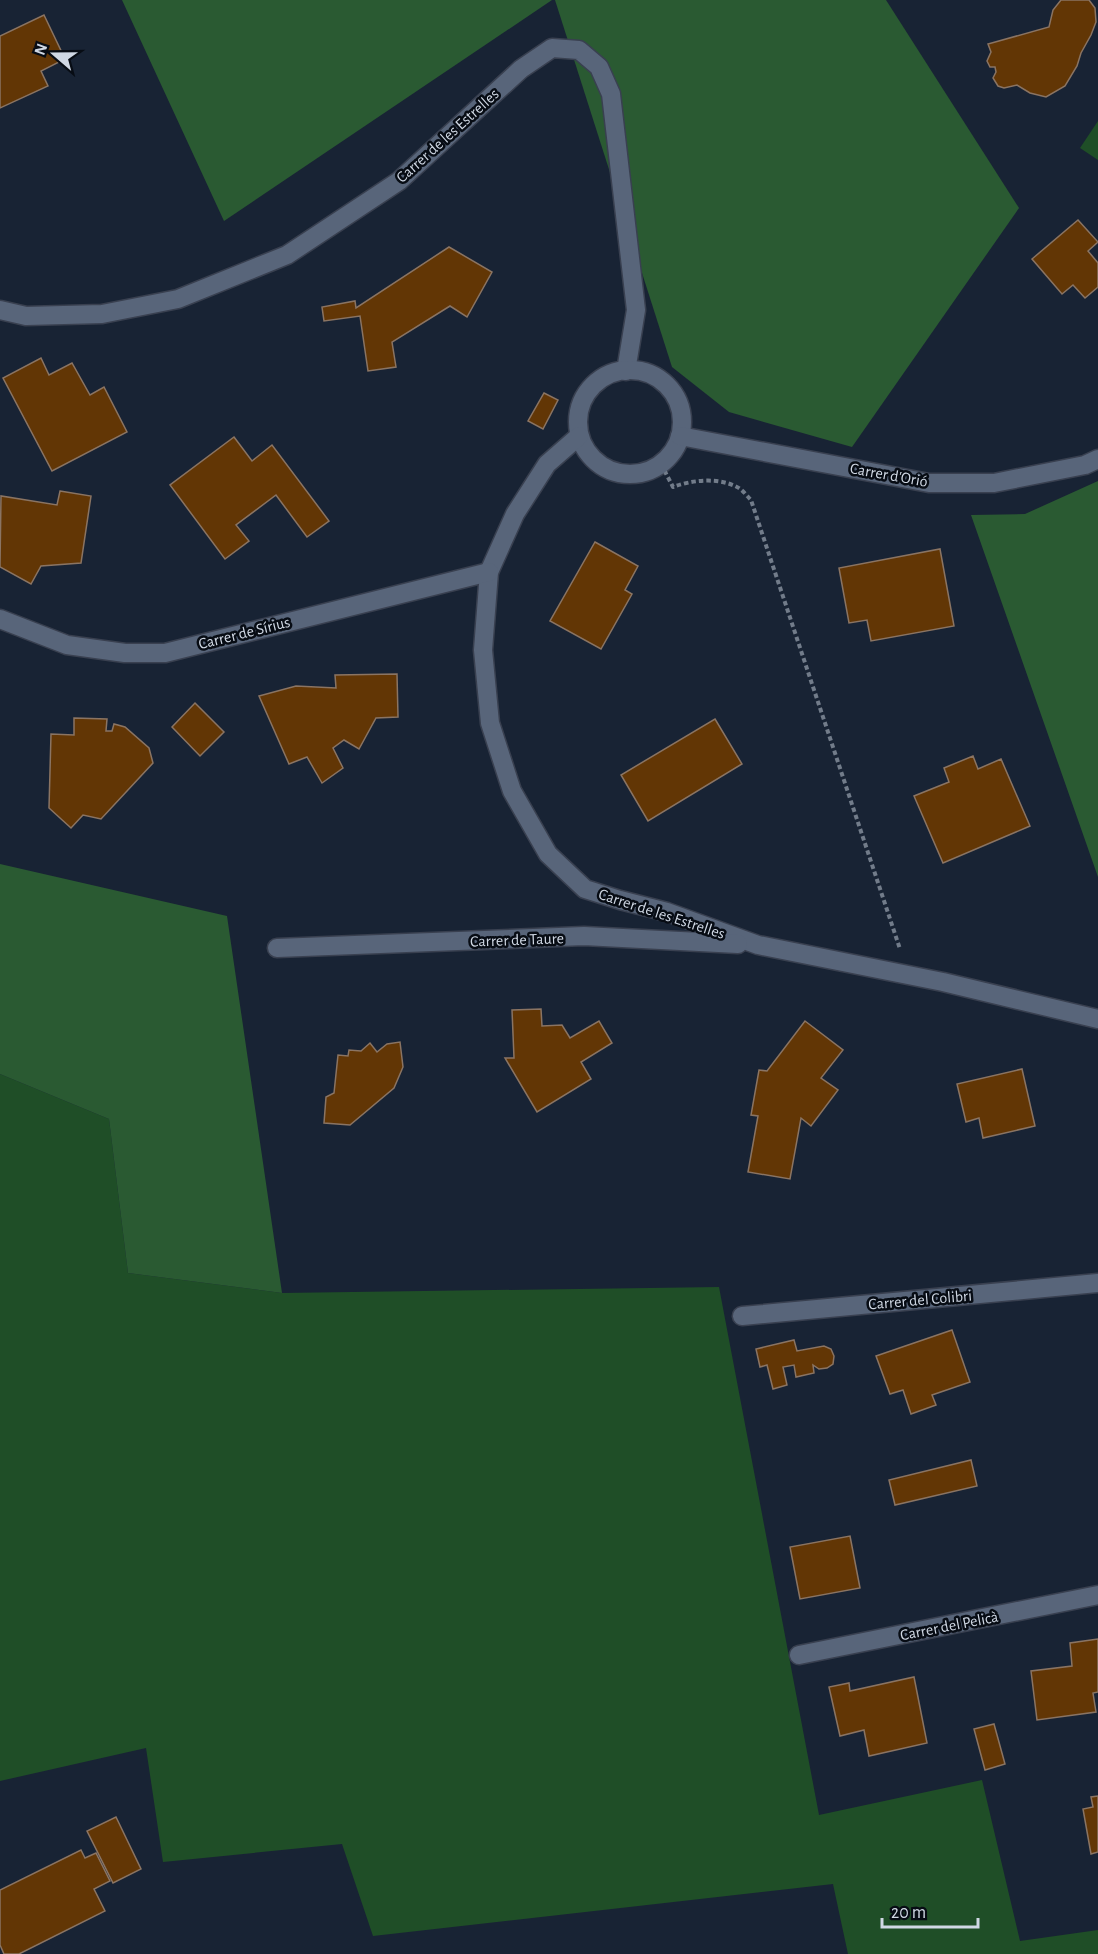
<svg xmlns="http://www.w3.org/2000/svg" width="1098" height="1954" font-family="'Alegreya Sans',sans-serif">
  <rect width="100%" height="100%" fill="#182334"/>
  <g fill="#1f4e27">
    <polygon points="1098,121 1098,160 1080,148"/>
    <polygon points="0,1074 109,1119 128,1273 282,1293 719,1287 819,1815 982,1780 1020,1941 1098,1930 1098,1954 848,1954 833,1884 373,1936 342,1844 163,1862 146,1748 0,1781"/>
  </g>
  <g fill="#2a5a32">
    <polygon points="122,0 552,0 224,221"/>
    <polygon points="555,0 886,0 1019,208 852,447 729,412 672,367"/>
    <polygon points="1098,481 1098,877 971,515 1025,514"/>
    <polygon points="0,864 227,916 282,1293 128,1273 109,1119 0,1074"/>
  </g>
  <g fill="#623605" stroke="#8a7463" stroke-width="1.5">
    <polygon points="1061,0 1089,0 1095,8 1096,22 1091,35 1081,53 1077,66 1065,86 1046,97 1030,93 1017,85 1004,88 998,86 993,78 996,72 995,67 990,67 987,61 991,52 988,44 1049,27 1053,10"/>
    <polygon points="44,15 65,59 41,71 48,86 0,108 0,36"/>
    <polygon points="1078,220 1098,242 1088,251 1098,263 1098,287 1085,298 1073,285 1062,294 1032,259"/>
    <polygon points="449,247 492,272 467,317 450,306 392,342 396,367 368,371 360,316 324,321 322,307 355,301 356,308"/>
    <polygon points="41,358 49,375 72,363 90,395 104,387 127,432 52,471 3,378"/>
    <polygon points="544,393 558,400 543,429 528,421"/>
    <polygon points="234,437 252,461 272,445 329,521 307,537 276,495 236,525 249,541 225,559 170,485"/>
    <polygon points="60,491 91,496 81,563 41,566 31,584 0,567 1,496 57,505"/>
    <polygon points="595,542 638,566 625,590 632,594 601,649 550,621"/>
    <polygon points="940,549 954,626 871,641 867,620 849,623 839,568"/>
    <polygon points="397,674 398,717 376,718 359,749 344,740 333,748 343,768 322,783 307,757 289,764 259,696 296,686 336,688 335,675"/>
    <polygon points="195,703 224,732 200,756 172,727"/>
    <polygon points="74,718 107,719 106,731 112,731 114,724 125,727 149,748 153,763 101,819 83,815 71,828 49,808 51,734 74,735"/>
    <polygon points="715,719 742,764 648,821 621,775"/>
    <polygon points="973,756 978,769 1001,759 1030,826 943,863 914,796 949,782 944,768"/>
    <polygon points="541,1009 542,1026 562,1025 570,1038 599,1021 612,1043 581,1062 591,1079 537,1112 505,1058 514,1058 512,1010"/>
    <polygon points="805,1021 843,1050 821,1078 838,1090 811,1126 801,1118 790,1179 748,1172 758,1116 751,1115 759,1070 767,1071"/>
    <polygon points="400,1042 403,1067 394,1088 350,1125 324,1123 326,1097 334,1093 338,1055 348,1056 349,1050 361,1051 370,1043 377,1052 387,1044"/>
    <polygon points="1022,1069 1035,1126 983,1138 979,1118 966,1122 957,1084"/>
    <polygon points="952,1330 970,1382 932,1395 936,1405 911,1414 903,1390 890,1394 876,1356"/>
    <polygon points="794,1340 797,1351 824,1346 831,1349 834,1356 833,1364 827,1368 819,1369 813,1365 814,1373 796,1377 794,1365 783,1367 787,1385 773,1389 767,1365 760,1367 756,1349"/>
    <polygon points="971,1460 977,1486 895,1505 889,1480"/>
    <polygon points="850,1536 860,1588 800,1599 790,1547"/>
    <polygon points="1098,1639 1098,1692 1093,1693 1096,1712 1037,1720 1031,1671 1072,1666 1070,1643"/>
    <polygon points="914,1677 927,1743 869,1756 864,1730 840,1736 829,1687 849,1683 850,1691"/>
    <polygon points="994,1724 1005,1764 985,1770 974,1729"/>
    <polygon points="1098,1796 1098,1852 1091,1854 1083,1809 1093,1807 1091,1797"/>
    <polygon points="116,1817 141,1869 113,1883 87,1831"/>
    <polygon points="81,1850 85,1858 96,1853 110,1881 94,1889 105,1911 19,1954 4,1954 0,1945 0,1890"/>
  </g>
  <g fill="none" stroke-linecap="round" stroke-linejoin="round">
    <g stroke="#394050" stroke-width="21">
      <g id="minor">
        <polyline points="0,310 26,316 102,314 178,299 287,255 399,181 521,69 552,48 579,50 599,67 611,94 636,310 626,371"/>
        <circle cx="630" cy="422" r="52"/>
        <polyline points="579,436 547,464 515,514 489,572 483,650 490,723 512,791 548,854 585,889 620,900 667,912 758,945 943,982 1098,1019"/>
        <polyline points="680,436 929,483 994,483 1085,465 1098,459"/>
        <polyline points="0,619 67,645 125,653 165,653 489,572"/>
        <polyline points="277,948 584,936 738,944"/>
        <polyline points="742,1316 1098,1283"/>
        <polyline points="799,1655 1098,1595"/>
      </g>
    </g>
    <path stroke="#727c8a" stroke-width="4" stroke-dasharray="4.5 3" stroke-linecap="butt" d="M661 464 673 487C692 480 718 477 737 487 742 489 747 496 751 500L900 949"/>
    <use href="#minor" stroke="#58657a" stroke-width="18"/>
  </g>
  <g text-anchor="middle" stroke-width="5" stroke-linejoin="round" paint-order="stroke">
    <g font-size="16" fill="#d0d8e4" stroke="#070c14">
      <text transform="translate(447 135) rotate(-42)" y="6">Carrer de les Estrelles</text>
      <text transform="translate(889 474) rotate(10)" y="6">Carrer d'Orió</text>
      <text transform="translate(244 632) rotate(-14)" y="6">Carrer de Sírius</text>
      <text transform="translate(662 913) rotate(18)" y="6">Carrer de les Estrelles</text>
      <text transform="translate(517 939) rotate(-2)" y="6">Carrer de Taure</text>
      <text transform="translate(920 1299) rotate(-5)" y="6">Carrer del Colibri</text>
      <text transform="translate(949 1625) rotate(-11)" y="6">Carrer del Pelicà</text>
    </g>
  </g>
  <g transform="translate(54 54) rotate(290)" stroke="#070c14" stroke-width="4.5" paint-order="stroke">
  <path d="M0-4.5L10 22L0 15L-10 22Z" fill="#d0d8e4"/>
  <text y="-9" font-size="16" font-weight="bold" text-anchor="middle" fill="#d0d8e4">N</text>
  </g>
  <path d="M882 1918v9h96v-9" fill="none" stroke="#d0d8e4" stroke-width="3"/>
  <text x="891" y="1918" font-size="18" fill="#d0d8e4" stroke="#070c14" stroke-width="4.5" paint-order="stroke">20 m</text>
</svg>
